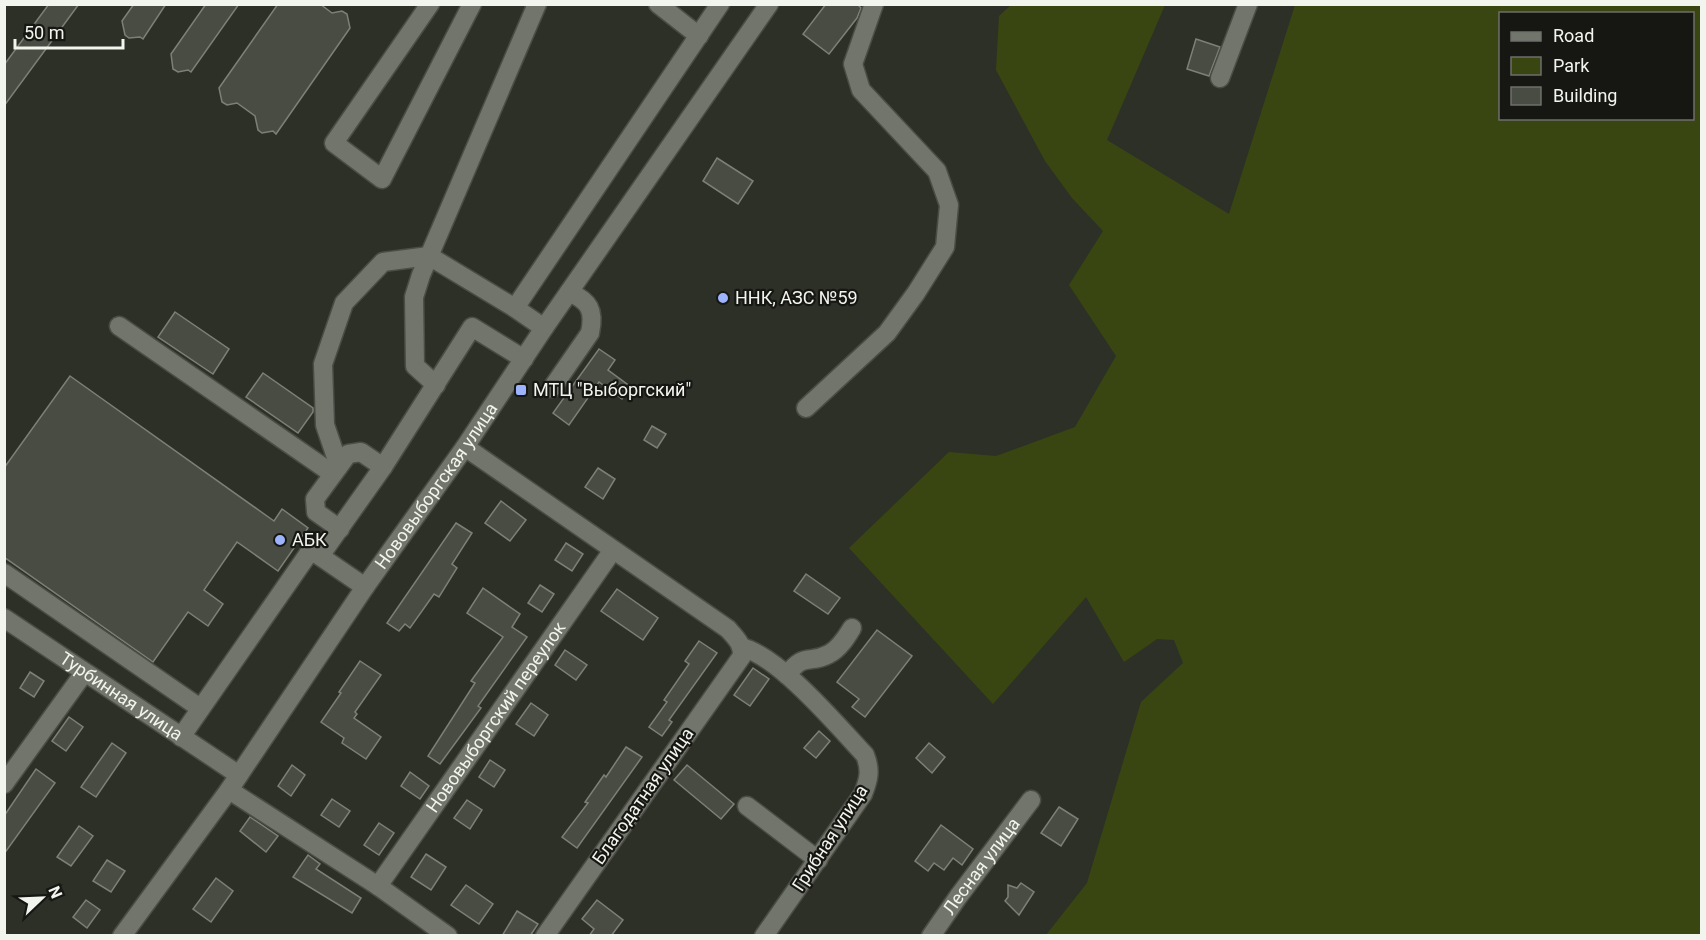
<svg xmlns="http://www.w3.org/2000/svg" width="1706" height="940" font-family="Roboto,sans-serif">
  <rect width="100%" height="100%" fill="#2d3027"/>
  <path fill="#3a4612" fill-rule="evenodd" d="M1011 5H1165L1107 140 1229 214 1295 5H1701V935H1046L1087 883 1141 702 1183 663 1174 640 1157 639 1124 662 1086 597 993 704 849 548 949 452 996 456 1075 427 1116 356 1069 285 1103 231 1072 198 1045 161 996 70 999 16ZM1500 14H1692V118H1500Z"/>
  <g fill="#494c43" stroke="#7d8076" stroke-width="1.5">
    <polygon points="49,4 79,4 4,106 4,65"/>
    <polygon points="134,4 166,4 143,39 140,37 129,38 125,35 122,21"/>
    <polygon points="206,4 239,4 191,72 188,70 178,72 173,69 171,54"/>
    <polygon points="278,4 320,4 332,13 342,11 347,14 350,28 276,134 273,131 262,133 258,130 255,116 237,103 227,105 222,102 219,88"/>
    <polygon points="826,4 857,4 861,8 857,18 829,54 803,34"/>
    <polygon points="1196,39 1220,47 1209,76 1187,69"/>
    <polygon points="717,158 753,181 738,204 703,181"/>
    <polygon points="175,312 229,349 213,374 158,337"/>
    <polygon points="599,349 615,360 608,370 631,387 622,399 599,382 569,425 553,413"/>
    <polygon points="263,373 313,408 313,412 298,433 246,397"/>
    <polygon points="70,376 274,521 282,509 308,528 278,571 237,542 204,590 223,604 208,626 188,612 153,662 4,557 4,468"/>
    <polygon points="652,426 666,434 657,448 644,440"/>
    <polygon points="598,468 615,479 603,499 585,487"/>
    <polygon points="501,501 526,520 510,541 485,523"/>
    <polygon points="456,523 472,533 452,564 457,568 439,597 434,594 410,628 405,624 399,631 387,623"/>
    <polygon points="566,543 583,554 572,571 555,560"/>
    <polygon points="806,574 840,598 828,614 794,591"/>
    <polygon points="540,585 554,594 542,612 528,603"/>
    <polygon points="483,588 520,614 512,627 527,637 478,706 481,708 440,764 428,756 475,683 471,681 503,637 467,613"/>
    <polygon points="617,589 658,618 643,640 601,611"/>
    <polygon points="877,630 912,656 865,717 852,707 859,699 837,682"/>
    <polygon points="699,641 717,653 669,720 672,722 662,736 649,727 667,702 664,700 689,664 685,661"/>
    <polygon points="565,650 587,665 576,680 555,665"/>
    <polygon points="360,661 381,675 355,712 357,714 354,718 381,737 366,759 342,743 344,738 321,722 341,693 339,692"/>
    <polygon points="753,668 769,679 750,706 734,695"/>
    <polygon points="30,672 44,681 34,697 20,688"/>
    <polygon points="531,703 548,715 534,736 516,724"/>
    <polygon points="69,717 83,727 66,751 52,741"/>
    <polygon points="819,731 830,741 816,758 804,748"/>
    <polygon points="112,743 126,753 96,797 81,787"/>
    <polygon points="929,743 945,757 932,773 916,758"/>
    <polygon points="626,747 642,757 577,848 562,837 588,803 585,802 604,775 606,777"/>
    <polygon points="490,760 505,770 494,787 479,777"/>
    <polygon points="292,765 305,775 291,796 278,786"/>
    <polygon points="687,765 734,804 721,819 674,780"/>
    <polygon points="36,769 55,783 4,854 4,816"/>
    <polygon points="410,772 429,786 420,799 401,786"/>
    <polygon points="332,799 350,811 339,827 321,815"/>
    <polygon points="467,800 482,810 470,829 454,818"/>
    <polygon points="1059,807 1078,819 1061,846 1041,833"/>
    <polygon points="250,817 278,836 266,852 240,831"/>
    <polygon points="379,823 394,833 379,855 364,845"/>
    <polygon points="941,825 973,849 962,865 953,858 944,870 934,863 928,871 915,861"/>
    <polygon points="79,826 93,836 71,866 57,857"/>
    <polygon points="426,854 446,867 431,890 411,877"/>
    <polygon points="308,855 320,864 316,869 361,898 352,913 293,877"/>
    <polygon points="107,860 125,871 111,892 93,881"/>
    <polygon points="216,878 233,891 211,922 193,909"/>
    <polygon points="1021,883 1034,892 1019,915 1005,901 1008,897 1008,885 1017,888"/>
    <polygon points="466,885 493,904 479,924 451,905"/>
    <polygon points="86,900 100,910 87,928 73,917"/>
    <polygon points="597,900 623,920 611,936 589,936 594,929 582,919"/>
    <polygon points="517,911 538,924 530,936 502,936"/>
  </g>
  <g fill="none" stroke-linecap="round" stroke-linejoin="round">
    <g stroke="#4a4d45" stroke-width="21">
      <g id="minor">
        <polyline points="430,4 334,143 382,179 472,4"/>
        <polyline points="658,4 699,36"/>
        <polyline points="1220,78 1248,4"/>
        <polyline points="119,326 333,474"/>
        <polyline points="544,328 515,308 720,4"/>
        <polyline points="436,385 415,366 414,297 421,275 537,4"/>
        <path d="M552 388 590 333C595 310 589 301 569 292"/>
        <polyline points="806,408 887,333 916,293 945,247 949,205 937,171 861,90 853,64 874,4"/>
        <path d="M465 447 728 629C735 637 743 644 742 656L545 936"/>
        <polyline points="339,466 325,425 323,364 344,303 383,262 429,256 515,308"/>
        <polyline points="340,529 316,512 315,499 348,454 361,452 383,467"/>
        <polyline points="320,556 383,467 472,327 524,359"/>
        <polyline points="4,573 200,708"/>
        <path id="s1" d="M4 618 239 775"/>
        <path d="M741 647C779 656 837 725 865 755 871 770 869 779 863 794L764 936"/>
        <path d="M787 675C805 651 809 665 829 654 839 649 846 638 852 628"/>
        <polyline points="181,737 311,550 365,587"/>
        <polyline points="4,784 84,673"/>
        <polyline points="229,790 378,886 448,936"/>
        <polyline points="747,806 818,860"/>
        <path id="s2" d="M378 886 613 550"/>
        <path id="s3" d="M122 936 229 790 365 587 465 447 544 328 769 4"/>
        <path id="s4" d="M931 936 958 897 1031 800"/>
      </g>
    </g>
    <use href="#minor" stroke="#72756b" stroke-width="18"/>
  </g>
  <g fill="#9db4fd" stroke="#161713" stroke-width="2">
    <circle cx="723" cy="298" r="6"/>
    <rect x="515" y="384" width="12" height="12" rx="3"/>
    <circle cx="280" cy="540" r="6"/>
  </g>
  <g text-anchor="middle" stroke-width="4.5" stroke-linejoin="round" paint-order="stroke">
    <g font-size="18" fill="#f2f4ee" stroke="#161713" text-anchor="start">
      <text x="735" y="304">ННК, АЗС №59</text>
      <text x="533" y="396">МТЦ "Выборгский"</text>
      <text x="292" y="546">АБК</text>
    </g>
    <g font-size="18" fill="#f2f4ee" stroke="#161713">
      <text dy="6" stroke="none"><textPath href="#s3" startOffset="549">Нововыборгская улица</textPath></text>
      <text dy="6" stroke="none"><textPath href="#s1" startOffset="141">Турбинная улица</textPath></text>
      <text dy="6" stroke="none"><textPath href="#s2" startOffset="206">Нововыборгский переулок</textPath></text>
      <text transform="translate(643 796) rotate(-55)" y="6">Благодатная улица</text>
      <text transform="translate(830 838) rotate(-57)" y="6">Грибная улица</text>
      <text dy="6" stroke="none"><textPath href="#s4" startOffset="86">Лесная улица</textPath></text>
    </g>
  </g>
  <rect width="1706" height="940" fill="none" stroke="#f2f4ee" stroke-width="12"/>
  <rect x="1499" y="12" width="195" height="108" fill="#161713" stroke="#6e6f6b" stroke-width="1.5"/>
  <rect x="1511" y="32" width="30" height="9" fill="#72756b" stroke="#6e6f6b" stroke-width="1.5"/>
  <text x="1553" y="42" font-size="18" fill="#f2f4ee">Road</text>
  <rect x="1511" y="57" width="30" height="18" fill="#3a4612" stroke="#6e6f6b" stroke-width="1.5"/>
  <text x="1553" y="72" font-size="18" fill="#f2f4ee">Park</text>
  <rect x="1511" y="87" width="30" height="18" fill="#494c43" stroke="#6e6f6b" stroke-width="1.5"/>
  <text x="1553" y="102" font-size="18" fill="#f2f4ee">Building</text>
  <g transform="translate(42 898) rotate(67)" stroke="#161713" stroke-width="4.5" paint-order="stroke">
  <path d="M0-4.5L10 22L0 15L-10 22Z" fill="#f2f4ee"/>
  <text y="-9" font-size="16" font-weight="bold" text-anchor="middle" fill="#f2f4ee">N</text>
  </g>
  <path d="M15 39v9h108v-9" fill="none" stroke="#f2f4ee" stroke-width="3"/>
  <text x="24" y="39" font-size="18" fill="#f2f4ee" stroke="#161713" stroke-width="4.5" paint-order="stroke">50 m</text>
</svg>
